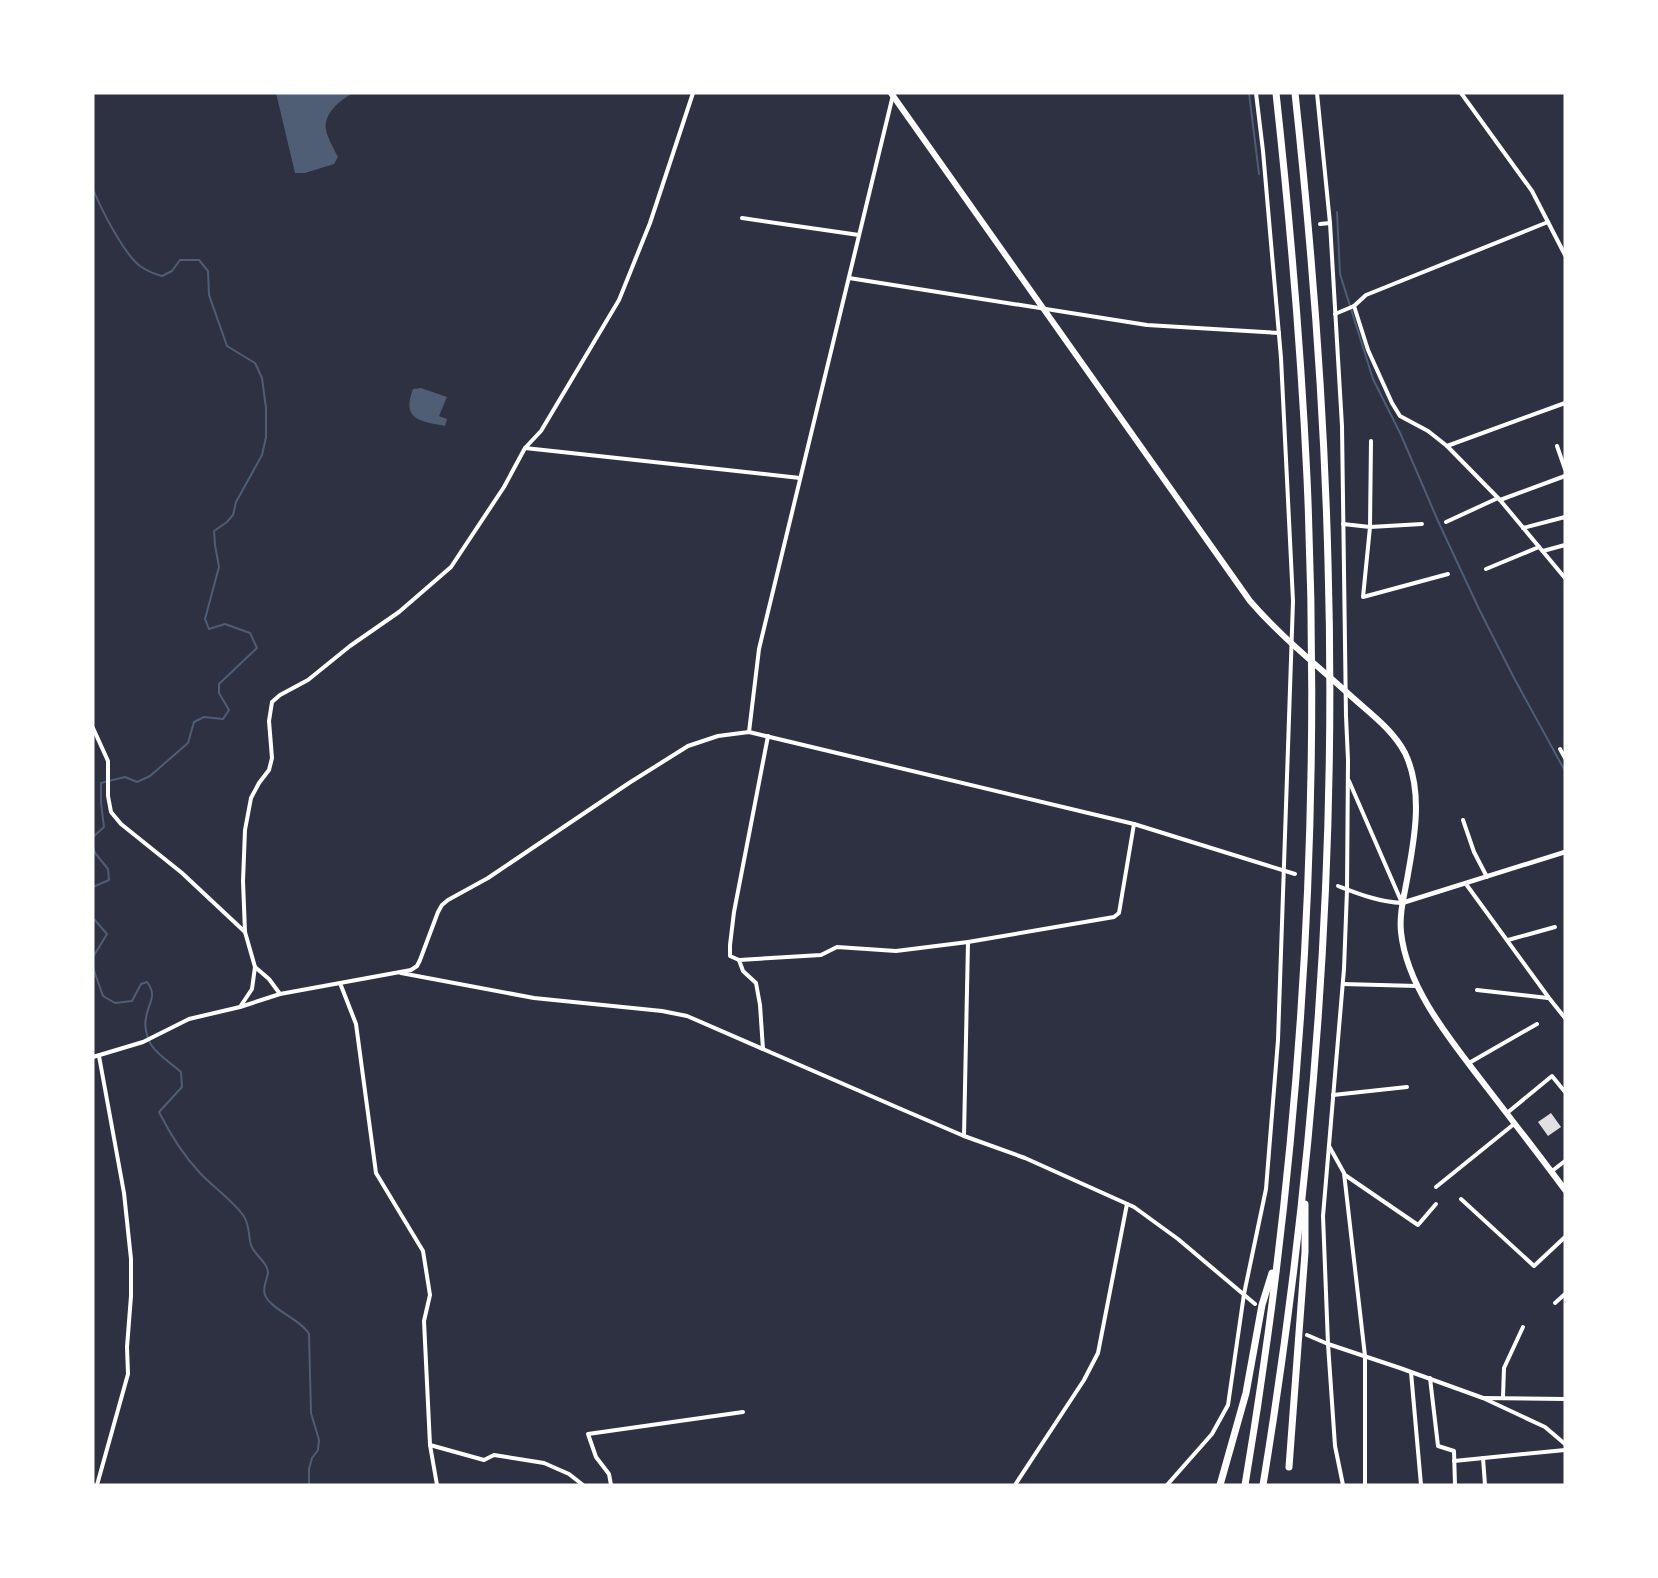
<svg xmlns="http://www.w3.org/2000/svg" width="1658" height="1578" font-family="Rubik,sans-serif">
  <rect width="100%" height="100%" fill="#2d3142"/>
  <g fill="#4f5d75">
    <path d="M276 93H353C340 100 323 114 326 130 328 139 334 149 338 157L334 164 305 173H295Z"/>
    <path d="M421 388 447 397 439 416 447 419 445 426C420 421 401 420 413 389Z"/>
  </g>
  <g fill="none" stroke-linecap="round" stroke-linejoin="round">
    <g stroke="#4f5d75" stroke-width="2">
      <polyline points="1249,93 1259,174"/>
      <path d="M93 189C101 209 124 254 140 266 147 271 154 274 162 276L172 271 180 260H199L208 271 209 295 227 346 255 363 262 378 266 408V437L262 455 236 502 233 515 227 522 214 531 215 545 219 567 205 619 209 629 225 624 250 633 257 648 219 684V693L229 710 223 719 204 717 194 722 188 743 150 776 137 782 125 777 101 783V803L104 827 93 837"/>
      <polyline points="1337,212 1340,274 1373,379 1401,435 1438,521 1479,609 1514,678 1565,771"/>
      <polyline points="93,847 95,853 108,869 109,880 93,887"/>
      <polyline points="93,918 107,934 93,957"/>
      <path d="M93 968 103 996 115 1003 132 1001 141 984 147 982C158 996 148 1003 146 1018 144 1026 147 1039 152 1046 158 1055 172 1064 181 1072L182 1087 159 1112C170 1134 183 1155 200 1173 213 1187 231 1199 243 1215 250 1224 248 1235 251 1245 254 1255 268 1262 268 1273 267 1280 262 1288 265 1295 271 1310 301 1319 309 1334L311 1413 319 1440 318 1450 312 1458 309 1469V1485"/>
    </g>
  </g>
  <polygon fill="#e0e0e3" points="1551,1113 1561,1127 1548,1136 1538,1122"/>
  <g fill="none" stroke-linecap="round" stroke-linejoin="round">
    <g stroke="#fff" stroke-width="4">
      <polyline points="1317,93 1330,223 1342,426 1346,716 1348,760 1347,890 1344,969 1323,1216 1328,1344 1335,1446 1343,1485"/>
      <polyline points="1461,93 1532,191 1565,255"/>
      <polyline points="742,218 859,235"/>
      <polyline points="1320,224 1330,223"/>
      <polyline points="849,278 1147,325 1279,333"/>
      <polyline points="1354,306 1368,350 1392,403 1400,416 1428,431 1447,446 1500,500 1565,578"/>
      <polyline points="1335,314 1354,306 1366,295 1548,222"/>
      <polyline points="1371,441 1370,527 1422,524"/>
      <polyline points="1447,446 1565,403"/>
      <polyline points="1557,446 1565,469"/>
      <polyline points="525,448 800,478"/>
      <polyline points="1500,500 1565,476"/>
      <polyline points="1446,522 1498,498"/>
      <polyline points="1343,524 1370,527 1363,597 1448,574"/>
      <polyline points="1523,528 1565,517"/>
      <polyline points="1543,551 1565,545"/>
      <polyline points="1486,569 1539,547"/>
      <polyline points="93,728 108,761 108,796 111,812 121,824 182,873 245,932"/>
      <polyline points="749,732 759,649 893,95"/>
      <polyline points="768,736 734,912 730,945 730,956 739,960 821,955 837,947 896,951 968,942 1114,917 1119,913 1134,824"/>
      <polyline points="1560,749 1565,758"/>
      <polyline points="1463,820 1474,852 1487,877"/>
      <polyline points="1466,884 1549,998 1565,1018"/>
      <path d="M1338 886C1359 894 1379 902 1402 903L1349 781"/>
      <polyline points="1508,940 1555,927"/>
      <polyline points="739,960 743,971 756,983 760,1005 763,1049"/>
      <polyline points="401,973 534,998 662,1011 687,1016 901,1109 964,1136 1025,1158 1134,1207 1178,1239 1255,1304"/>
      <polyline points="340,983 356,1024 376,1173 423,1251 430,1295 424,1321 430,1445 437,1485"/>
      <polyline points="1343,984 1417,986"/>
      <polyline points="1477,990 1548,998"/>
      <polyline points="280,994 269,979 255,967 245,932 243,881 245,830 251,798 259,783 269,770 272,758 269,721 272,702 280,695 308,680 350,646 399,612 451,567 504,487 525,448 541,431 619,300 650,223 693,93"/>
      <polyline points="240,1007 252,989 255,967"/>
      <polyline points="93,1057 143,1042 189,1019 240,1007 280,994 411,970 417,966 420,960 438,912 442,905 448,900 488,878 629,783 688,746 718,736 749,732 1134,824 1295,874"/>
      <polyline points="1469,1063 1537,1024"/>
      <polyline points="1333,1095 1407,1087"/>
      <polyline points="1507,1113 1552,1076 1565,1092"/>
      <polyline points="964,1136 968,942"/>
      <polyline points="1329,1146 1344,1173 1365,1356 1365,1485"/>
      <polyline points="1552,1171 1565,1161"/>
      <polyline points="1345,1175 1418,1225 1436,1204"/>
      <polyline points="1436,1187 1514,1124"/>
      <polyline points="1461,1199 1534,1266 1565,1237"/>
      <polyline points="1555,1303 1565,1294"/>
      <polyline points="1307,1335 1328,1344 1400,1368 1483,1398 1545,1427 1565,1444"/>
      <polyline points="1411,1372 1421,1485"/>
      <polyline points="1430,1378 1438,1446 1454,1451 1455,1485"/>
      <polyline points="1503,1397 1504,1368 1523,1327"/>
      <polyline points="1483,1398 1565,1399"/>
      <polyline points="430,1445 484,1460 494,1455 544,1463 569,1474 583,1485"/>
      <polyline points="1483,1458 1485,1485"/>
      <polyline points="1454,1461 1565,1450"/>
      <polyline points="97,1485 128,1374 127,1347 131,1296 131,1259 124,1193 99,1056"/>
      <polyline points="611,1485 609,1474 596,1457 588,1434 743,1412"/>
      <polyline points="1015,1485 1084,1380 1098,1353 1127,1204"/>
      <polyline points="1167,1485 1212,1434 1228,1405 1244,1294 1266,1189 1278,1040 1293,601 1281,358 1263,151 1256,93"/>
    </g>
    <polyline stroke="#fff" stroke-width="4.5" points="1402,903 1565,852"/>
    <path stroke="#fff" stroke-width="6" d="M891 93 1250 601C1281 637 1318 666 1352 697 1371 714 1393 730 1405 753 1423 790 1415 836 1408 874 1405 893 1399 912 1401 932 1407 990 1454 1044 1488 1089 1514 1123 1540 1156 1565 1190"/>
    <g stroke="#fff" stroke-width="7">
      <polyline points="1289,1467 1305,1252 1305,1204"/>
      <polyline points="1220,1485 1246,1393 1262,1305 1272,1273"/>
      <path d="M1245 1485C1301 1153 1322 814 1307 478 1301 349 1290 221 1276 93"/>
      <path d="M1263 1485C1313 1180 1337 871 1328 562 1324 405 1312 249 1295 93"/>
    </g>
  </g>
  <rect width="1658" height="1578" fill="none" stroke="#ffffff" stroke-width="189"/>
</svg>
